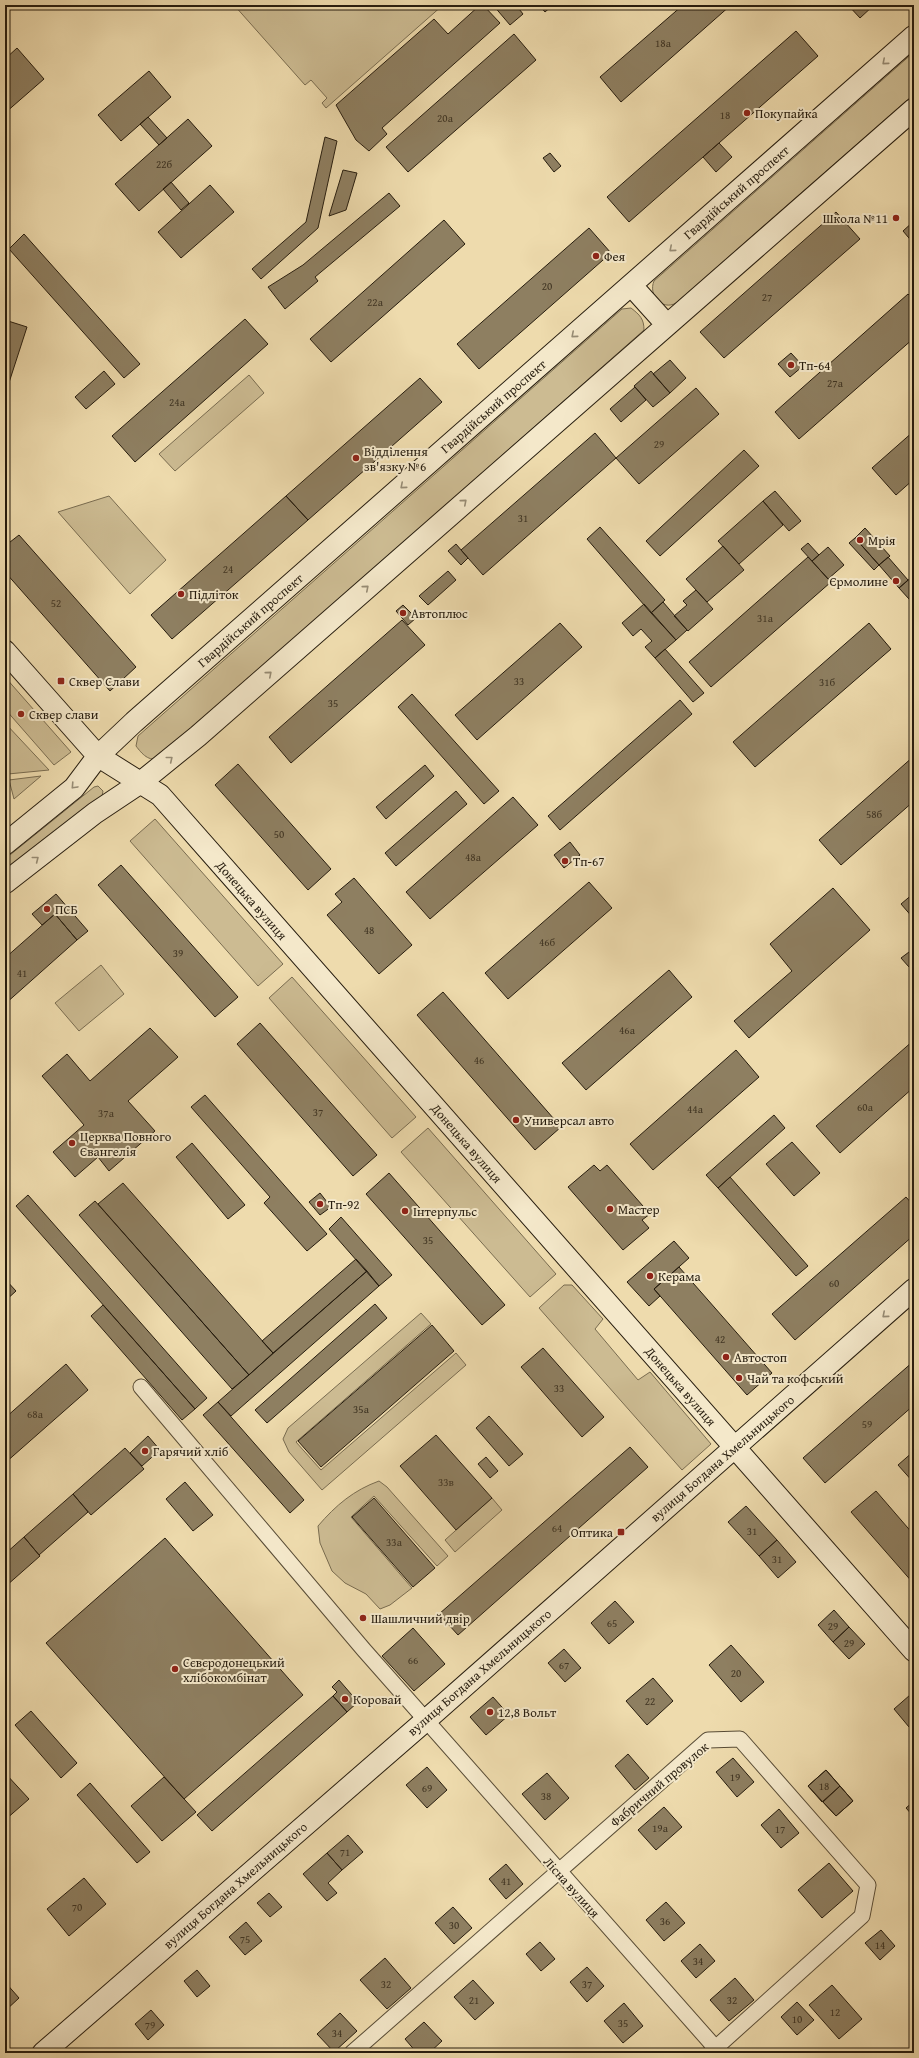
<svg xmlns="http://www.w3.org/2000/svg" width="919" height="2058" font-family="'Gentium Book Plus',serif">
<rect width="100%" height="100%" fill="#eedbad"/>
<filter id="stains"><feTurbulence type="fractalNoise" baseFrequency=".005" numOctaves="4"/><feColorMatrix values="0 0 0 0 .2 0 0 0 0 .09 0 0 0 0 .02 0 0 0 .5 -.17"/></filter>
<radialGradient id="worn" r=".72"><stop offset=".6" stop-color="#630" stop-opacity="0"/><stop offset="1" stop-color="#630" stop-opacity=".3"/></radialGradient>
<!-- green -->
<path fill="#ccbb92" stroke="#796c50" d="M234,5h209l-117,103 -4,-5 5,-5 -16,-18 -6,5z
M914,52v42l-238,209c-14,8 -28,-8 -22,-22z
M631,308c9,7 13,11 13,22l-485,428c-10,4 -17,-4 -23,-12l2,-10 484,-427z
M249,375l15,18 -89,78 -16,-17z
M109,496l57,64 -36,34 -72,-82z
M5,677l66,75 -17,13 -49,-56z
M5,723l44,47 -41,4 -3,-17z
M41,776l-27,23 -5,-19z
M98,786l5,5 -1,5 -97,75v-12l89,-72z
M155,819l128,145 -25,22 -128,-145z
M101,965l23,29 -45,37 -24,-28z
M292,977l124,140 -24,21 -123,-140z
M428,1128l128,146 -26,23 -129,-145z
M564,1285h8l31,34 -8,10 43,51 12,-8 61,72 -29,26 -143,-162z
M421,1313l10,11 -135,118 25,28 135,-117 10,12 -144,125 -33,-38 -6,-13 5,-11z
M379,1481l8,6 61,69 -11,10 -63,-70 -23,21 61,71 -22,17 -10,4 -14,-15 -21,-11 -13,-12 -12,-28 -2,-17c18,-21 36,-36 61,-45z
M492,1498l10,12 -47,42 -10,-12z"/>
<!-- building -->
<path fill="#8e7f61" stroke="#261c0e" d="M6,5h9l-5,4z
M480,5h3l17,18 -118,105 5,6 -18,17 -13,-11 -20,-35 98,-86 14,15z
M493,5h23l7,9 -13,11z
M539,5h14l-8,7z
M683,5h48l-110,97 -21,-25z
M848,5h26l-14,13z
M796,31l22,25 -189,166 -22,-25z
M514,34l22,26 -128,112 -22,-25z
M17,48l27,31 -39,34v-54z
M149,71l22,26 -50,44 -23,-26z
M148,117l19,21 -8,7 -19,-21z
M188,119l24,27 -73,65 -24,-27z
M325,137l12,4 -19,87 -57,51 -9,-10 54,-47z
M719,143l13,14 -16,15 -13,-15z
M550,153l11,13 -7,6 -11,-14z
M343,170l14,3 -11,37 -17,6z
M171,182l18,21 -8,7 -18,-21z
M210,185l24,27 -53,46 -23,-26z
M389,193l11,13 -85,71 3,4 -33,28 -17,-22 35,-22z
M836,212l24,27 -136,119 -24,-26z
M444,220l21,24 -134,118 -21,-23z
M914,221v23l-11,-13z
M589,228l22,25 -132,116 -22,-25z
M24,234l116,130 -16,14 -115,-129z
M908,294l6,6v38l-115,101 -24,-27z
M245,319l23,25 -133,118 -23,-26z
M5,320l22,7 -22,68z
M791,353l12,13 -13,11 -12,-13z
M670,360l16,18 -16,15 -17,-19z
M104,371l11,13 -29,25 -11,-12z
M651,371l19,22 -17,14 -19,-21z
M420,378l22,24 -134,118 -22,-24z
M635,387l11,13 -25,22 -11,-13z
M696,388l23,26 -80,70 -23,-26z
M914,431v48l-18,16 -24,-27z
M595,433l21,25 -133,117 -22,-25z
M744,450l15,16 -99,90 -14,-15z
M775,491l26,30 -12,10 -26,-30z
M286,496l22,24 -136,119 -21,-24z
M763,501l20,24 -44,39 -21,-23z
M600,527l65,73 -14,13 -64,-74z
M865,528l25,28 -11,9 -24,-27z
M19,535l117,132 -26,24 -105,-119v-26z
M855,538l24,27 -5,5 -25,-27z
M808,543l11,12 -7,6 -11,-12z
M456,544l12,14 -7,7 -13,-14z
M723,546l21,24 -37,32 -21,-23z
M828,547l16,18 -16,14 -16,-18z
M808,557l23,25 -120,105 -22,-25z
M888,557l20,23 -9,8 -20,-23z
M448,571l8,9 -28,25 -9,-9z
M913,576l1,18 -5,5 -10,-11z
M696,590l17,19 -25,22 -14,-15 13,-11 -4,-4z
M914,594v11l-5,-6z
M663,602l24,28 -11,10 -25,-27z
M644,604l32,36 -21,18 -10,-11 7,-6 -11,-12 -8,7 -11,-13z
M403,605l13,13 -8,7 -12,-14z
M402,620l23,25 -134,118 -22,-26z
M560,623l22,24 -105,93 -22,-25z
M869,623l22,26 -136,118 -22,-25z
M665,649l39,44 -11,9 -38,-44z
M412,694l87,97 -15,13 -86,-97z
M680,700l12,14 -132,116 -12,-14z
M914,756v45l-73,64 -22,-25z
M238,764l93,105 -23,21 -93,-105z
M425,765l9,11 -48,43 -10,-12z
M456,791l11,13 -71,62 -11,-13z
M513,797l25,28 -108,94 -24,-27z
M570,842l10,13 -16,13 -10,-13z
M121,865l117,132 -23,20 -117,-132z
M354,878l58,67 -33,29 -52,-59 15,-13 -7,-8z
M589,882l23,26 -104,91 -23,-26z
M833,888l37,42 -121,108 -15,-17 58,-50 -22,-27z
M914,893v26l-13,-15z
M56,894l32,37 -11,9 -22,-26 -13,11 -10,-11z
M55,914l22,26 -72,64v-46z
M913,949l1,13 -5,5 -8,-9z
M669,970l23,27 -106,93 -24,-27z
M443,992l118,135 -26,23 -118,-135z
M260,1023l117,132 -24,21 -116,-132z
M150,1028l28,29 -50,44 27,30 -46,40 -11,-14 -23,20 -22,-25 31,-27 -42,-49 25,-22 23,27z
M914,1040v47l-74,66 -24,-27z
M736,1050l23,27 -106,93 -23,-26z
M205,1095l122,139 -20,17 -43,-48 6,-6 -79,-90z
M774,1115l11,13 -67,60 -12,-13z
M792,1142l28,31 -26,23 -28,-32z
M192,1143l53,62 -17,14 -52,-62z
M594,1165l6,6 7,-6 43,49 -8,6 7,8 -26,22 -55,-63z
M389,1173l116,132 -23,20 -116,-131z
M730,1177l78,89 -12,10 -78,-88z
M123,1183l150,170 -24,22 -151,-171z
M320,1193l11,14 -11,8 -11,-13z
M28,1195l179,203 -11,10 -1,1 -179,-203z
M906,1197l8,9v29l-119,105 -23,-26z
M95,1201l154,174 -17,14 -153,-174z
M341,1217l51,58 -13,11 -50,-57z
M674,1241l15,17 -35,31 6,7 -11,10 -22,-24z
M356,1259l11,12 -94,82 -11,-12z
M679,1267l93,106 -25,22 -93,-106z
M367,1271l12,15 -148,130 -13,-14z
M5,1279l11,12 -11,10z
M375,1304l12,14 -120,105 -12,-13z
M103,1305l92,104 -13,11 -91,-104z
M432,1325l22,26 -133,116 -23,-26z
M543,1348l61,69 -22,20 -61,-70z
M914,1361v44l-89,78 -22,-25z
M66,1364l22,26 -83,73v-45z
M218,1402l86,98 -14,13 -87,-98z
M489,1416l34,38 -14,12 -33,-38z
M436,1435l56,63 -36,32 -56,-64z
M148,1436l12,14 -18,16 -12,-13z
M630,1447l18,20 -190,168 -19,-21z
M125,1448l19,21 -53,46 -18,-21z
M914,1451v32l-16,-18z
M486,1457l12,14 -8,7 -12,-14z
M185,1482l28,33 -20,16 -27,-32z
M876,1491l38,44v49l-63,-72z
M73,1494l15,18 -49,43 -15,-18z
M374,1498l61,70 -22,19 -61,-70z
M746,1506l31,34 -18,16 -31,-34z
M24,1537l16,19 -34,30 3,3 -4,4v-39z
M165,1538l138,157 -119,104 -138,-156z
M777,1540l19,22 -18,16 -19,-22z
M615,1601l19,21 -25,22 -18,-21z
M834,1610l15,17 -16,15 -15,-17z
M849,1627l16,17 -16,15 -16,-17z
M413,1628l32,36 -31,27 -32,-35z
M731,1645l33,37 -23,20 -32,-37z
M564,1649l17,19 -16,14 -17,-19z
M653,1678l20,23 -26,24 -21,-24z
M5,1679l4,5 -4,4z
M339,1680l19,22 -11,10 -14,-16 4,-4 -5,-5z
M910,1695l4,5v22l-5,5 -15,-18z
M333,1696l14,16 -135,119 -15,-16z
M493,1697l16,18 -23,20 -16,-18z
M31,1711l46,52 -16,15 -46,-53z
M914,1722v10l-5,-5z
M628,1754l21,24 -14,12 -20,-24z
M733,1758l21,24 -17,15 -21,-25z
M427,1767l20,23 -20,18 -21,-23z
M826,1770l14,16 -18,16 -14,-16z
M826,1770l27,31 -17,15 -28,-30z
M5,1773l24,26 -24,21z
M547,1773l22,25 -24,22 -23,-26z
M164,1777l32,35 -34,29 -31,-35z
M90,1783l60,69 -13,11 -60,-68z
M840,1786l13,15 -17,15 -13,-14z
M914,1801v16l-8,-9z
M664,1807l18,20 -26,23 -18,-20z
M779,1809l20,24 -18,15 -20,-23z
M348,1835l15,17 -21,18 -15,-17z
M327,1853l15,17 -14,13 9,10 -10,8 -24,-27z
M829,1863l24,28 -31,27 -24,-28z
M506,1864l17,20 -17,15 -17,-20z
M84,1878l22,26 -37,32 -22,-27z
M269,1893l13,14 -12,10 -13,-14z
M666,1902l19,21 -21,18 -18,-21z
M453,1907l19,21 -18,16 -19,-21z
M246,1922l16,19 -17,14 -16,-18z
M881,1930l14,16 -15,14 -15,-17z
M540,1942l15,17 -14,12 -15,-17z
M700,1944l15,17 -19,17 -15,-17z
M385,1958l26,30 -24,21 -27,-29z
M587,1967l17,19 -17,16 -17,-20z
M197,1970l13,16 -13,11 -13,-16z
M735,1978l19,22 -25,21 -19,-21z
M473,1980l21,23 -19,17 -21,-23z
M5,1982l14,16 -14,13z
M832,1985l30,34 -23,20 -30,-34z
M797,2002l17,18 -17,15 -16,-18z
M624,2003l19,23 -20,17 -19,-22z
M151,2010l13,15 -16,15 -13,-16z
M340,2013l17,18 -23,21 -17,-18z
M424,2022l18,19 -13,12h-12l-12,-14z
M655,2048l5,5h-10z"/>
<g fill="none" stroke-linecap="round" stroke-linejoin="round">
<defs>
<path id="street" d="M141,1387l223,263 356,403
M352,2053l356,-313 32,-1 128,146 -6,31 -152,137"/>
<path id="secondary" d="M631,285l36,40
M5,651l93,105 62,39 754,856
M5,844l69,-56 24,-32 36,-34 780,-686
M5,883l90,-70 45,-30 58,-47 716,-627
M43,2053l382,-332 489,-432"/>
</defs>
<!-- street casing -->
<use href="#street" stroke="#584c36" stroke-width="17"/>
<!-- secondary casing -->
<use href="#secondary" stroke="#261c0e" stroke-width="23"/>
<!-- street -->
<use href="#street" stroke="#f4e8ca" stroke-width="15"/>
<!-- secondary -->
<use href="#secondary" stroke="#f4e8ca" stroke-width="21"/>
</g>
<!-- one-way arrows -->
<defs><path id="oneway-chevron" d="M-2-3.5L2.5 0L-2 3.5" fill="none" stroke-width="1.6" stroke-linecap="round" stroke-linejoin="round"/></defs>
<g stroke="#978c75">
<use href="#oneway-chevron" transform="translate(885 62) rotate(139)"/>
<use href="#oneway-chevron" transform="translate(672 249) rotate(139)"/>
<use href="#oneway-chevron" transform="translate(574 335) rotate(139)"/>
<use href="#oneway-chevron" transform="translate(403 486) rotate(139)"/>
<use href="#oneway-chevron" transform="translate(464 502) rotate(-41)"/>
<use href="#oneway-chevron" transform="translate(366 588) rotate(-41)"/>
<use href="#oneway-chevron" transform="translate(269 674) rotate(-41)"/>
<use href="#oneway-chevron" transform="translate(170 759) rotate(-39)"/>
<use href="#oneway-chevron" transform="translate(74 786) rotate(133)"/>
<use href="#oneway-chevron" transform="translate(36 859) rotate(-38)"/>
<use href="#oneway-chevron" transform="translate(885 1315) rotate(139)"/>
</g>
<!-- markers -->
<g fill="#8f2418" stroke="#f4e8ca" stroke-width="1.5">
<circle cx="747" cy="113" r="4"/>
<circle cx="896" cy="218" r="4"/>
<circle cx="596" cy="256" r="4"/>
<circle cx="791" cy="365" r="4"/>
<circle cx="356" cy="458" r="4"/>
<circle cx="860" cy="540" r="4"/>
<circle cx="896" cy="581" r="4"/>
<circle cx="181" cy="594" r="4"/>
<circle cx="403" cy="613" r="4"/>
<rect x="57" y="677" width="8" height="8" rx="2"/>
<circle cx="21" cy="714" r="4"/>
<circle cx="565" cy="861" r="4"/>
<circle cx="47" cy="909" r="4"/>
<circle cx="516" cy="1120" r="4"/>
<circle cx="72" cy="1143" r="4"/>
<circle cx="320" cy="1204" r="4"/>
<circle cx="610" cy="1209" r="4"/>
<circle cx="405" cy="1211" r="4"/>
<circle cx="650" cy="1276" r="4"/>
<circle cx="726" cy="1357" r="4"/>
<circle cx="739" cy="1378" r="4"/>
<circle cx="145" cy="1451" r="4"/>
<rect x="617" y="1528" width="8" height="8" rx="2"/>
<circle cx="363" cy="1618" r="4"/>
<circle cx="175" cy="1669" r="4"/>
<circle cx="345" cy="1699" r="4"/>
<circle cx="490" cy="1712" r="4"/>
</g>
<g text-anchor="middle" stroke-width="4" stroke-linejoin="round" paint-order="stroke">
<!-- number labels -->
<g font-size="11" fill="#403523">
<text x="663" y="47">18а</text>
<text x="725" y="119">18</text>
<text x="445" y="122">20а</text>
<text x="164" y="168">22б</text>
<text x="547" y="290">20</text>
<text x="767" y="301">27</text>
<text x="375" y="306">22а</text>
<text x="835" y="387">27а</text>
<text x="177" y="406">24а</text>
<text x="659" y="448">29</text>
<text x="523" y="522">31</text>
<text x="228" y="573">24</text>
<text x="56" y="607">52</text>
<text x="765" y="622">31а</text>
<text x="519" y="685">33</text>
<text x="827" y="686">31б</text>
<text x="333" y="707">35</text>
<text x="874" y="818">58б</text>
<text x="279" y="838">50</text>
<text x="473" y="861">48а</text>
<text x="369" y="934">48</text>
<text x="547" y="946">46б</text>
<text x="178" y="957">39</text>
<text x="22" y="977">41</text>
<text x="627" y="1034">46а</text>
<text x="479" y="1064">46</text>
<text x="865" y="1111">60а</text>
<text x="695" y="1113">44а</text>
<text x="318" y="1116">37</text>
<text x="106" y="1117">37а</text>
<text x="428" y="1244">35</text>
<text x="834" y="1287">60</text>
<text x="720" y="1343">42</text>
<text x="559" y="1392">33</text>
<text x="361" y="1413">35а</text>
<text x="35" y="1418">68а</text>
<text x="867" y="1428">59</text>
<text x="446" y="1486">33в</text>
<text x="557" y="1532">64</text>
<text x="752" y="1535">31</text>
<text x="394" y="1546">33а</text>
<text x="777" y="1563">31</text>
<text x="612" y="1627">65</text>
<text x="833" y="1630">29</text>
<text x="849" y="1647">29</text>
<text x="413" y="1664">66</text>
<text x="564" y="1669">67</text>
<text x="736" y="1677">20</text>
<text x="650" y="1705">22</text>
<text x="735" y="1781">19</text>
<text x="824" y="1790">18</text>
<text x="427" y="1792">69</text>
<text x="546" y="1800">38</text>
<text x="660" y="1832">19а</text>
<text x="780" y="1833">17</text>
<text x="345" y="1856">71</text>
<text x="506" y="1885">41</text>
<text x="77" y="1911">70</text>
<text x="665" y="1925">36</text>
<text x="454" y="1929">30</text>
<text x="245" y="1943">75</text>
<text x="880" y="1949">14</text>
<text x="698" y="1965">34</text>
<text x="386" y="1988">32</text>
<text x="587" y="1988">37</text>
<text x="474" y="2004">21</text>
<text x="732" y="2004">32</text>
<text x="835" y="2016">12</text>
<text x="797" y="2023">10</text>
<text x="623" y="2027">35</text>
<text x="150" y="2029">79</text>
<text x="337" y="2037">34</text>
</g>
<!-- poi labels -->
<g font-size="13" fill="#261c0e" stroke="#f4e8ca" text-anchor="start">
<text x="755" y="118">Покупайка</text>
<text x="888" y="223" text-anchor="end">Школа №11</text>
<text x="604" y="261">Фея</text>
<text x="799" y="370">Тп-64</text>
<text x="364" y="456">Відділення<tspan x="364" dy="15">зв'язку №6</tspan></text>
<text x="868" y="545">Мрія</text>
<text x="888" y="586" text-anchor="end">Єрмолине</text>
<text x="189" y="599">Підліток</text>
<text x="411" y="618">Автоплюс</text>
<text x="69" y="686">Сквер Слави</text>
<text x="29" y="719">Сквер слави</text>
<text x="573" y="866">Тп-67</text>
<text x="55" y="914">ПСБ</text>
<text x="524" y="1125">Универсал авто</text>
<text x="80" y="1141">Церква Повного<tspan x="80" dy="15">Євангелія</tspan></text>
<text x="328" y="1209">Тп-92</text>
<text x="618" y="1214">Мастер</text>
<text x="413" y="1216">Інтерпульс</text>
<text x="658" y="1281">Керама</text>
<text x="734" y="1362">Автостоп</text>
<text x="747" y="1383">Чай та кофський</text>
<text x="153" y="1456">Гарячий хліб</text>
<text x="613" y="1537" text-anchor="end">Оптика</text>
<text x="371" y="1623">Шашличний двір</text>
<text x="183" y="1667">Сєвєродонецький<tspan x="183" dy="15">хлібокомбінат</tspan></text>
<text x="353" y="1704">Коровай</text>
<text x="498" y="1717">12,8 Вольт</text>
</g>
<!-- street labels -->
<g font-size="13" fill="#261c0e" stroke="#f4e8ca">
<text transform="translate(736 192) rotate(-41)" y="5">Гвардійський проспект</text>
<text transform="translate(493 406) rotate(-41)" y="5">Гвардійський проспект</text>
<text transform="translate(250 620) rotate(-41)" y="5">Гвардійський проспект</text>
<text transform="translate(252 900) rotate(49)" y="5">Донецька вулиця</text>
<text transform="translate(467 1143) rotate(49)" y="5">Донецька вулиця</text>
<text transform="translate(681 1386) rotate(49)" y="5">Донецька вулиця</text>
<text transform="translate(722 1458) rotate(-41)" y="5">вулиця Богдана Хмельницького</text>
<text transform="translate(479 1672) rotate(-41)" y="5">вулиця Богдана Хмельницького</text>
<text transform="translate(659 1784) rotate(-40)" y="5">Фабричний провулок</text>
<text transform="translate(235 1885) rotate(-41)" y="5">вулиця Богдана Хмельницького</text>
<text transform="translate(572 1887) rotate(48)" y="5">Лісна вулиця</text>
</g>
</g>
<!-- margin -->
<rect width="919" height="2058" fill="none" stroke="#eedbad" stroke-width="20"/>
<rect x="6" y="6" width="907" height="2046" fill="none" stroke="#261c0e" stroke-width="2"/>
<rect x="10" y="10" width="899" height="2038" fill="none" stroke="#261c0e"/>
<rect width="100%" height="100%" filter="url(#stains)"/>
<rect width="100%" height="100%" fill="url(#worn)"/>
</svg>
